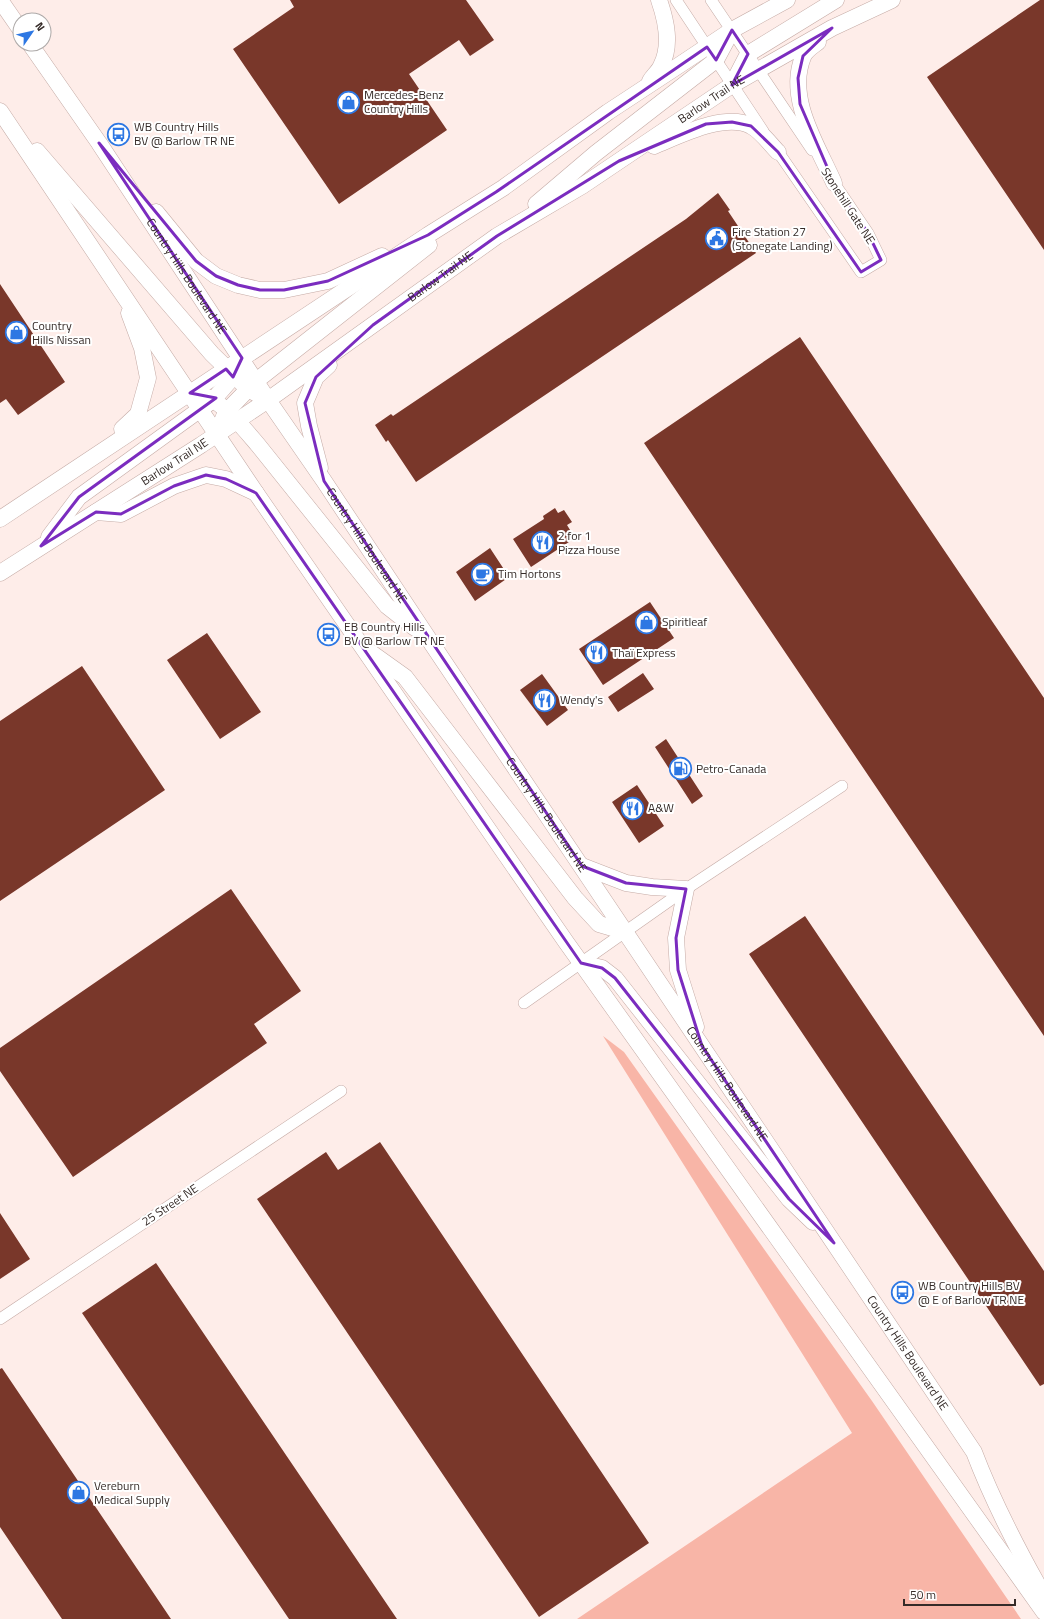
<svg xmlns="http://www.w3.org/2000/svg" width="1044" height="1619" font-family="'Titillium Web',sans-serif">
<rect width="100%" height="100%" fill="#feede9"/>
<!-- green -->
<path fill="#f8b5a7" d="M603,1036l21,16 248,349 149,218h-444l275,-186z"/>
<!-- building -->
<path fill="#79372a" d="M290,0h176l28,40 -24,16 -11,-16 -50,34 38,56 -108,74 -106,-155 61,-42z
M1040,0h4v250l-117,-173z
M718,193l12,17 -2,1 28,42 -340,229 -28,-42 -2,2 -11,-17 16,-11 2,2 293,-197z
M0,284l65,98 -47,33 -12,-16 -6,4z
M800,337l244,361v338l-400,-593z
M555,508l3,5 6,-3 8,12 -5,3 8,13 -44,29 -18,-28 31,-20 -1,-3z
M490,548l19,29 -34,24 -19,-29z
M650,602l24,36 -71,47 -24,-36z
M207,633l54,79 -41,27 -53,-79z
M82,666l83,124 -165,111v-180z
M643,673l11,16 -36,23 -10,-15z
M542,674l26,36 -21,16 -27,-36z
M666,739l37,57 -11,8 -37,-57z
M637,785l27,41 -25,17 -27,-41z
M231,889l70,102 -47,33 13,19 -194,134 -73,-106v-23z
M805,916l239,355v113l-4,2 -291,-432z
M380,1142l269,401 -110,74 -282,-418 69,-47 12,18z
M0,1213l30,46 -30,20z
M156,1263l241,356h-108l-207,-306z
M2,1368l169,251h-109l-62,-92v-158z"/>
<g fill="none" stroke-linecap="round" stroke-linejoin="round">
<defs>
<path id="street" d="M676,0l87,131
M711,0l101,150
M774,146l87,126 20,-12 -13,-27 -38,-56
M524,1003l162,-114 156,-103
M0,1319l341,-228"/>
<g id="secondary">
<path d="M0,0l20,29"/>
<path d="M818,42c-5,4 -13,9 -15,15 -17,42 15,89 31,126"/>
<path id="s1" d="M30,44l69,99 169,257 56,81 104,157 546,814c19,50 44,98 70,144"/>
<path d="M650,81c3,-5 9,-10 11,-15 11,-21 5,-46 -2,-66"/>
<path d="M732,85l16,-31 88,-54"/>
<path d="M0,111l256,382 310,449 478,670"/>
<path d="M654,146c25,-10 71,-34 97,-20 10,5 19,18 27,26"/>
<path d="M37,151l175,203 36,35 18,10"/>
<path d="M536,204l60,-51 120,-93 15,-28"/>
<path d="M156,212l40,49 20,15 22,9 22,5h24l44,-9 54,-25"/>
<path d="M190,393c5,1 11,1 15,3 18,6 41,35 53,49l129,161 28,22"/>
<path d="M122,429l16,-15 10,-36 -6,-30 -13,-35"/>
<path d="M217,433l9,-21 30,-31 173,-136"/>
<path d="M320,468l-11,-42 -4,-23 11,-26 13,-12"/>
<path d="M96,512l25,2 53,-28 32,-11 20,4 30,14"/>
<path d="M0,519l428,-284 75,-47 105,-76 73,-48 51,-34 55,-30"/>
<path d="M49,537l30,-40 134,-97 20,-23 5,-10"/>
<path id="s2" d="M0,573l201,-128 67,-45 229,-164 85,-50 150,-101 100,-57 60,-28"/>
<path d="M370,652l35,25 170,221 24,26 27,8"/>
<path d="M582,866l44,17 26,4 34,2 -10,49 2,32 18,57"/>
<path d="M581,963l21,5 13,10 174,221 24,23"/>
</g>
</defs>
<!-- street casing -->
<use href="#street" stroke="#c5aba6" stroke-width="12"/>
<!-- secondary casing -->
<use href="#secondary" stroke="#c5aba6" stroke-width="17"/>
<!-- street -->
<use href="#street" stroke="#fff" stroke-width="11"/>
<!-- secondary -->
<use href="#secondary" stroke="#fff" stroke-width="16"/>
</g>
<!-- marked area -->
<path fill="none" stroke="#7b2cbf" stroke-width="3" stroke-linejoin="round" d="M832,28l-29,28 -5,22 2,26 34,79 34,50 13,27 -20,12 -83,-120 -27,-26 -19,-4 -26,2 -87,37 -122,75 -124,89 -57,52 -11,26 19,78 258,385 44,17 60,6 -10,49 2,32 24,76 132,197 -45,-44 -174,-221 -13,-10 -21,-5 -325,-470 -30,-14 -20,-4 -32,11 -53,28 -25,-2 -55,34 38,-49 137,-99 -26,-5 36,-24 7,8 9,-19 -143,-215 97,118 20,15 22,9 22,5h24l44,-9 100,-46 68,-43 211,-145 9,13 16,-30 16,24 -16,31z"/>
<!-- icons -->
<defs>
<symbol id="shop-ring" viewBox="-11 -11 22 22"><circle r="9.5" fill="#fff" stroke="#2d77e3" stroke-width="1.5"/><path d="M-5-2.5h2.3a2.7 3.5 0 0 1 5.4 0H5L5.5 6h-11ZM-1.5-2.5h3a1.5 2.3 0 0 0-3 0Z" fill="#2d77e3"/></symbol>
<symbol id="bus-ring" viewBox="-11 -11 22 22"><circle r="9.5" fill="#fff" stroke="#2d77e3" stroke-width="1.5"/><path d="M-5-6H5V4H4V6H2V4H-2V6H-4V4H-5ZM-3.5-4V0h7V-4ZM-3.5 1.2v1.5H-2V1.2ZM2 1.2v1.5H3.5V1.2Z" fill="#2d77e3"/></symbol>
<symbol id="civic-ring" viewBox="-11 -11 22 22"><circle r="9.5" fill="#fff" stroke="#2d77e3" stroke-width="1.5"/><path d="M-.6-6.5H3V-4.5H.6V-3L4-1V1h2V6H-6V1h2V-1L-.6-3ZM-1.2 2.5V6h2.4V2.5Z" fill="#2d77e3"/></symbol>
<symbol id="restaurant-ring" viewBox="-11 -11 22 22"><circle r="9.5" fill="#fff" stroke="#2d77e3" stroke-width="1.5"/><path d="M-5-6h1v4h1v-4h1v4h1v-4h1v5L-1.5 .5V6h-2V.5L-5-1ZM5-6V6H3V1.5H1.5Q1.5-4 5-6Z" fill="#2d77e3"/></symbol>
<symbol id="cafe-ring" viewBox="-11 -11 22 22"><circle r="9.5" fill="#fff" stroke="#2d77e3" stroke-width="1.5"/><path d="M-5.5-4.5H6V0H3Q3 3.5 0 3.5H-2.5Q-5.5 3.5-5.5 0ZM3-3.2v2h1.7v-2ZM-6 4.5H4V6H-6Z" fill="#2d77e3"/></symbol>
<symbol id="fuel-ring" viewBox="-11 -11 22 22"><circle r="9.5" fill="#fff" stroke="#2d77e3" stroke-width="1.5"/><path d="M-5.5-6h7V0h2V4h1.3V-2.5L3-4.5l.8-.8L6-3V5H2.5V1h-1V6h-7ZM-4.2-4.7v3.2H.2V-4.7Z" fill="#2d77e3"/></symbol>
</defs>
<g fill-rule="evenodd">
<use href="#shop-ring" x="336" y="90" width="25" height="25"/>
<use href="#bus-ring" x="106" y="122" width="25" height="25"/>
<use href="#civic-ring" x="704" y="226" width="25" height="25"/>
<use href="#shop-ring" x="4" y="320" width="25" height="25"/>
<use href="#restaurant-ring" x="530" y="530" width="25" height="25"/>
<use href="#cafe-ring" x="470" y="562" width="25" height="25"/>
<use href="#shop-ring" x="634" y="610" width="25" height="25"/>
<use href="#bus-ring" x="316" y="622" width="25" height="25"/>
<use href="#restaurant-ring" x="584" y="640" width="25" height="25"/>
<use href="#restaurant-ring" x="532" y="688" width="25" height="25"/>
<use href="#fuel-ring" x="668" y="756" width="25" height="25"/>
<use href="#restaurant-ring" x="620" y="796" width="25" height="25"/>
<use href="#bus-ring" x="890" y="1280" width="25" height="25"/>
<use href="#shop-ring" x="66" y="1480" width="25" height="25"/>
</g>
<g text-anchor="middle" stroke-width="4" stroke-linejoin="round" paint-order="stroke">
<!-- poi labels -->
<g font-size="12" fill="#352b28" stroke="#fff" text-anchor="start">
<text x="364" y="99">Mercedes-Benz<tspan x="364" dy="14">Country Hills</tspan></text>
<text x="134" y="131">WB Country Hills<tspan x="134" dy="14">BV @ Barlow TR NE</tspan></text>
<text x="732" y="236">Fire Station 27<tspan x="732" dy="14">(Stonegate Landing)</tspan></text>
<text x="32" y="330">Country<tspan x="32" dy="14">Hills Nissan</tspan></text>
<text x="558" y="540">2 for 1<tspan x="558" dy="14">Pizza House</tspan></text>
<text x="498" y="578">Tim Hortons</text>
<text x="662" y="626">Spiritleaf</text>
<text x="344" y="631">EB Country Hills<tspan x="344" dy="14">BV @ Barlow TR NE</tspan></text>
<text x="612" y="657">Thaï Express</text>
<text x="560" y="704">Wendy's</text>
<text x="696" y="773">Petro-Canada</text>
<text x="648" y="812">A&amp;W</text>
<text x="918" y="1290">WB Country Hills BV<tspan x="918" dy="14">@ E of Barlow TR NE</tspan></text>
<text x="94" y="1490">Vereburn<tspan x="94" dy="14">Medical Supply</tspan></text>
</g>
<!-- street labels -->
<g font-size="12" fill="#352b28" stroke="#fff">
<text dy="4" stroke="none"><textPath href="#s2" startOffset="855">Barlow Trail NE</textPath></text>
<text transform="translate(848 206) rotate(57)" y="4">Stonehill Gate NE</text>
<text dy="4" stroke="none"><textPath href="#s1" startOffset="280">Country Hills Boulevard NE</textPath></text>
<text dy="4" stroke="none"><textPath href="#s2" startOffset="531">Barlow Trail NE</textPath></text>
<text dy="4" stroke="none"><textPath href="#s2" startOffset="207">Barlow Trail NE</textPath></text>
<text dy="4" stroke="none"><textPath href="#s1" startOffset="604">Country Hills Boulevard NE</textPath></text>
<text dy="4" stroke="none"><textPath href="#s1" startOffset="928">Country Hills Boulevard NE</textPath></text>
<text dy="4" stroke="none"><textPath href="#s1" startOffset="1252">Country Hills Boulevard NE</textPath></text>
<text transform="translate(170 1205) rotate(-34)" y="4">25 Street NE</text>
<text dy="4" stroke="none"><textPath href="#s1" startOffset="1576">Country Hills Boulevard NE</textPath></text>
</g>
</g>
<!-- north arrow -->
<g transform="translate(32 32) rotate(56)"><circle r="19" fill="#ffffff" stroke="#aeaaa9"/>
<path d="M0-3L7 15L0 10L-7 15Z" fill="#2d77e3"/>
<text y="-6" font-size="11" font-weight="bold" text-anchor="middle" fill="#352b28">N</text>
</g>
<!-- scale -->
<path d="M904 1599v6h111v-6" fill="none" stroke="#352b28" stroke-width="2"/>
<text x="910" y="1599" font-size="12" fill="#352b28" stroke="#ffffff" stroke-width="3" paint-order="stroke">50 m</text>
</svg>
